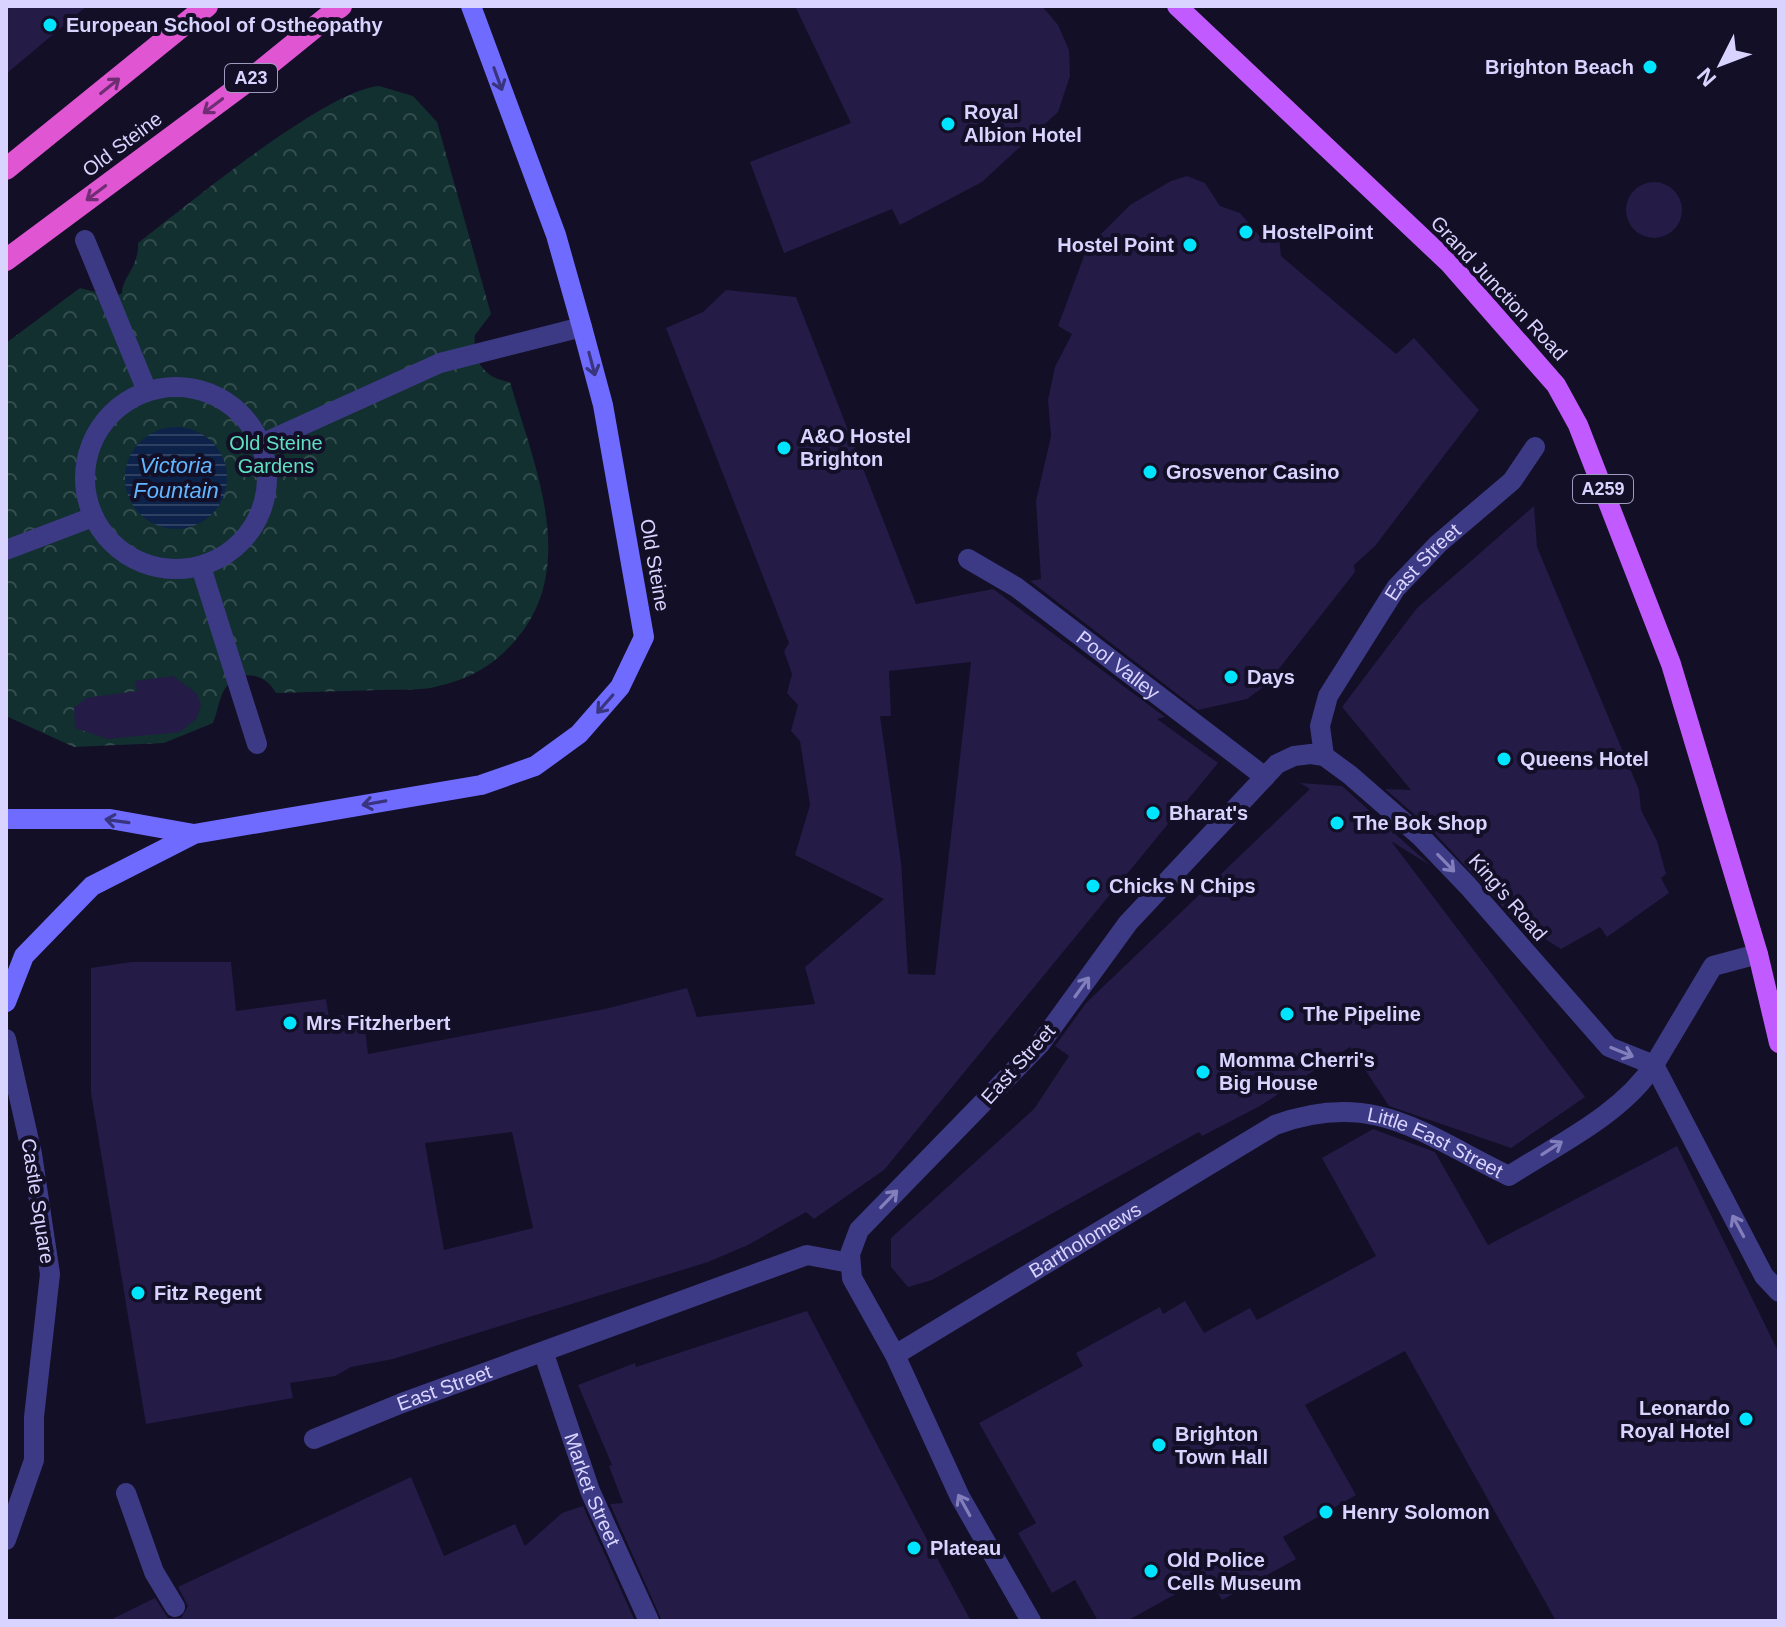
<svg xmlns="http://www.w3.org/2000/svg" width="1785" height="1627" font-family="Arial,sans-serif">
<defs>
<pattern id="park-crowns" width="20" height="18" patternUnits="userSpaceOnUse" patternTransform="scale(2)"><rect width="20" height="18" fill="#12302f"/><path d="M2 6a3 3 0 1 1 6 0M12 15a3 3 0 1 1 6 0" fill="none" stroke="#344d4e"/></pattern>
<pattern id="water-rules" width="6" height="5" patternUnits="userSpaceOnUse" patternTransform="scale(2)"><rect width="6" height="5" fill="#0c2248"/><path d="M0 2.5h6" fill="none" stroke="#2f4163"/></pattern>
</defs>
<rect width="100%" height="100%" fill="#130f26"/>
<!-- park -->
<path fill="url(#park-crowns)" d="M379,86l34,10 24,26 54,192 -16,21c-3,25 9,44 35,47 24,83 71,187 3,261 -21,24 -46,37 -78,44 -17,4 -37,2 -55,3 -34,1 -69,2 -104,3 -10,-19 -34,-25 -49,-7 -8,9 -9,26 -14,37l-49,20 -90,4 -68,-31v-373l74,-55 35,9 7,-4c0,-16 17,-25 16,-50 50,-38 186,-152 241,-157z"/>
<!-- water -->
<path fill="url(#water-rules)" d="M125 478a51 51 0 1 1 102 0a51 51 0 1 1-102 0Z"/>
<!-- building -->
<path fill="#241b47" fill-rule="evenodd" d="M6,6h81l-81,68z
M795,6h247l16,19 11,25 1,26 -12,36 -76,70 -82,43 -8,-16 -108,44 -34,-91 101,-39z
M1187,176l18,7 15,23 20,7 22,26 17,-2 2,19 115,98 18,-16 65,72 -104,136 -21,19 1,7 -89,113 -19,14 -49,11 -168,-129 11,-2 -5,-78 15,-65 -3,-36 7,-33 17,-33 -14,-8 29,-78 43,-43 41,-24z
M1626 210a28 28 0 1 1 56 0a28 28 0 1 1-56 0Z
M726,290l70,7 120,307 77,-15 172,128 -8,2 61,44 -334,407 -70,49 -8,-7 -58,33 -40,17 -315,97 -42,8 -16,9 -45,7 3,15 -147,26 -55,-331v-125l40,-6h100l5,49 90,-12 3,18 34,-5 5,42 237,-45 82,-21 10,29 118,-13 -10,-37 79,-68 -89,-44 15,-50 -10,-64 -9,-10 7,-26 -11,-12 5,-19 -8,-23 5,-8 -123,-315 37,-16zM971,662l-36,313 -27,-1 -7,-112 -21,-146h11l-2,-45zM512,1132l21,96 -89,22 -19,-107z
M1534,506l3,41 102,243 2,20 16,31 9,33 -5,4 8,15 -62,44 -7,-10 -39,22 -47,-30 -84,-91 -45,-39 26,1 -69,-83 75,-99z
M173,676l23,17 5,11 -4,14 -17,14 -72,7 -33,-11 -1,-20 12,-10 51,-7 -2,-10z
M1300,783l42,3 89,80 -40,-25 194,256 -74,51 -122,-42 -39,-59 -90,59 -58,30 -3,-4 -267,148 -24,7 -17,-20v-29l143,-129 35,-53 -14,-10 31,-43 224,-214z
M1373,1129l62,23 53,93 189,-99 102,207v268h-223l-151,-270 -100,54 51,90 -73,42 13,22 -74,41 -14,-24 -81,45h-29l-23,-41 -23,13 -34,-60 18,-10 -57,-100 104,-57 -7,-13 84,-46 3,7 22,-13 19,32 46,-25 7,12 119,-64 -54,-98z
M807,1311l109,208 55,102h-309l-52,-117 13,-1 -14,-37 3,-1 -34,-80 57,-22 1,4z
M411,1477l33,79 71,-32 10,22 37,-33 21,-7 52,115h-527l47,-23 13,20h13l7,-12 -10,-19z"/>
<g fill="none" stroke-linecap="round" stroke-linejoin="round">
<!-- pedestrian -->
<g stroke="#3d3a85" stroke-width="20">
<path d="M85,240l62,151"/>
<circle cx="176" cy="478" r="91"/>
<path d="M261,444l179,-81 142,-36"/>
<path d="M6,550l87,-33"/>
<path id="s1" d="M968,559l48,28 249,190"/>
<path d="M201,567l56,177"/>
<path id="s2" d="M1324,756l-4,-30 8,-30 68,-108 42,-44 74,-63 23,-34"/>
<path id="s3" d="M544,1354l46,137 59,130"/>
<path id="s4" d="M895,1355l380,-230c99,-36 147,9 234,51 49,-32 112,-61 145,-111l-45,-18 -141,-161 -47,-49 -71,-62 -26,-19 -13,-2 -17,2 -17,8 -149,159 -88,121 -181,186 -9,24 2,24 43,77 65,142 71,124"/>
<path id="s5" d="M314,1439l88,-36 405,-148 43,8"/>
<path d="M126,1493l28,79 21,35"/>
</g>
<!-- minor -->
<path stroke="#3d3a85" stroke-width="20" d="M1758,954l-45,12 -59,99 110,211 15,16"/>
<!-- tertiary -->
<path stroke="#3d3a85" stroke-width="20" d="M6,1039l26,115 18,120 -16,143v43l-28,80"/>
<!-- secondary -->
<path stroke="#6f6bff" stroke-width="20" d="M6,819h104l84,15 287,-49 54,-19 44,-32 41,-47 24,-50 -41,-232 -21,-78 -26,-92 -85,-229
M6,1002l18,-46 68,-70 102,-52"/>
<!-- primary -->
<path stroke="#c25bff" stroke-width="20" d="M1177,6l272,257 107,122 22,40 93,239 87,290 21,89"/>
<!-- trunk -->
<path stroke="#e055d1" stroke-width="22" d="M6,169l201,-163
M6,260l256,-190 79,-64"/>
</g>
<!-- one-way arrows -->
<defs><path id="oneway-shaft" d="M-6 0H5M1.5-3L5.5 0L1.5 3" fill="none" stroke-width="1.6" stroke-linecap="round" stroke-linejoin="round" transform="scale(2)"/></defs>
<g stroke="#38347d">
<use href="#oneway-shaft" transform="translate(498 79) rotate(70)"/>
<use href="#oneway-shaft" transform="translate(592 364) rotate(75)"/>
<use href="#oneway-shaft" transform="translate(605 704) rotate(131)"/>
<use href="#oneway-shaft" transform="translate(374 803) rotate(170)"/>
<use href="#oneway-shaft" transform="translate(117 821) rotate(-172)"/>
</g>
<g stroke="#6f2e73">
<use href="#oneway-shaft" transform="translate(110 86) rotate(-39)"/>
<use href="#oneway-shaft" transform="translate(213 106) rotate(143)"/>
<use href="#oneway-shaft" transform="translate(96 193) rotate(143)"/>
</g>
<g stroke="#837fbc">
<use href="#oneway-shaft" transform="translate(1446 863) rotate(46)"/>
<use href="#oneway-shaft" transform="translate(1082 987) rotate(-54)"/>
<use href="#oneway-shaft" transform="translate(1622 1052) rotate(22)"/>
<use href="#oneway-shaft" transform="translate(1552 1148) rotate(-33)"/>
<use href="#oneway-shaft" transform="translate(889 1199) rotate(-46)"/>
<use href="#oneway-shaft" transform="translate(1738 1226) rotate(-118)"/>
<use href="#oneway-shaft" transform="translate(964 1505) rotate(-119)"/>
</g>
<!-- markers -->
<g fill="#00e5ff" stroke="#130f26" stroke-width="3">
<circle cx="50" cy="25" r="8"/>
<circle cx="1650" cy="67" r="8"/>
<circle cx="948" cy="124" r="8"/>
<circle cx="1246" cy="232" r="8"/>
<circle cx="1190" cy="245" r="8"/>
<circle cx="784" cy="448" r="8"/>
<circle cx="1150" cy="472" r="8"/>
<circle cx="1231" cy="677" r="8"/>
<circle cx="1504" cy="759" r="8"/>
<circle cx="1153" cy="813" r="8"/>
<circle cx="1337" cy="823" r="8"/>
<circle cx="1093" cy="886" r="8"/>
<circle cx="1287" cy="1014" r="8"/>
<circle cx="290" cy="1023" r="8"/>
<circle cx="1203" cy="1072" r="8"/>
<circle cx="138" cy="1293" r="8"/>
<circle cx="1746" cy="1419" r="8"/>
<circle cx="1159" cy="1445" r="8"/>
<circle cx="1326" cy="1512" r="8"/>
<circle cx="914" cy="1548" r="8"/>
<circle cx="1151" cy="1571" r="8"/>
</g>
<g text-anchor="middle" stroke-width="8" stroke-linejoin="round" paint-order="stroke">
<!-- shield labels -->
<g fill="#130f26" stroke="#9e99be" stroke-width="2">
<rect x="225" y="64" width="52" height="28" rx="6"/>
<rect x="1573" y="475" width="60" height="28" rx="6"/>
</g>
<g font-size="18" font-weight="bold" fill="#d9d4ff">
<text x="251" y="84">A23</text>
<text x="1603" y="495">A259</text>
</g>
<!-- poi labels -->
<g font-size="20" font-weight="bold" fill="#d9d4ff" stroke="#130f26" text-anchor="start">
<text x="66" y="32">European School of Ostheopathy</text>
<text x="1634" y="74" text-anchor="end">Brighton Beach</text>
<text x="964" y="119">Royal<tspan x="964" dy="23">Albion Hotel</tspan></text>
<text x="1262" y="239">HostelPoint</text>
<text x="1174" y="252" text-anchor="end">Hostel Point</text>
<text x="800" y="443">A&amp;O Hostel<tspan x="800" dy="23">Brighton</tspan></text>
<text x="1166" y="479">Grosvenor Casino</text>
<text x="1247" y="684">Days</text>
<text x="1520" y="766">Queens Hotel</text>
<text x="1169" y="820">Bharat's</text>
<text x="1353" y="830">The Bok Shop</text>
<text x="1109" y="893">Chicks N Chips</text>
<text x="1303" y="1021">The Pipeline</text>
<text x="306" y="1030">Mrs Fitzherbert</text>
<text x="1219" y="1067">Momma Cherri's<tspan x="1219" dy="23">Big House</tspan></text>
<text x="154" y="1300">Fitz Regent</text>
<text x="1730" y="1415" text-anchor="end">Leonardo<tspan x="1730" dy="23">Royal Hotel</tspan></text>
<text x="1175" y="1441">Brighton<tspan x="1175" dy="23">Town Hall</tspan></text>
<text x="1342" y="1519">Henry Solomon</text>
<text x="930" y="1555">Plateau</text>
<text x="1167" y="1567">Old Police<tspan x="1167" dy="23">Cells Museum</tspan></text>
</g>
<!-- street labels -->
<g font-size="20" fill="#d9d4ff" stroke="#130f26">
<text transform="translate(122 144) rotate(-37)" y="7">Old Steine</text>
<text transform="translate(1499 288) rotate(47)" y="7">Grand Junction Road</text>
<text transform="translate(655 565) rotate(80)" y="7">Old Steine</text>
<text dy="7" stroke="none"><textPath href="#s2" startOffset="226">East Street</textPath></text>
<text dy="7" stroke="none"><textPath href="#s1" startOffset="184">Pool Valley</textPath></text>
<text transform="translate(1508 897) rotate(49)" y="7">King's Road</text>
<text transform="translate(1018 1064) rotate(-48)" y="7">East Street</text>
<text dy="7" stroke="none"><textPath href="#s4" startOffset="612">Little East Street</textPath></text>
<text transform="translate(38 1201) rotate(81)" y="7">Castle Square</text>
<text dy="7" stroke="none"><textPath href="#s4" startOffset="222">Bartholomews</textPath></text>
<text dy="7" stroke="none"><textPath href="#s5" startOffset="140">East Street</textPath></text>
<text dy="7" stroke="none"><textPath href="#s3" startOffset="144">Market Street</textPath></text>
</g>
<!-- park labels -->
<g font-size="20" fill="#5fe0c0" stroke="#130f26">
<text x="276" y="450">Old Steine<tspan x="276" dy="23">Gardens</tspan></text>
</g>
<!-- water labels -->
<g font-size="22" font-style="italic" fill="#62b6ff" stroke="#130f26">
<text x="176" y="473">Victoria<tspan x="176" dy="25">Fountain</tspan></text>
</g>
</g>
<!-- border -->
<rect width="1785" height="1627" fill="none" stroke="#d9d4ff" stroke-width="16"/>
<!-- north arrow -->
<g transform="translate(1721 64) rotate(228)" stroke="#130f26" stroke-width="6" paint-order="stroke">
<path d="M0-6L14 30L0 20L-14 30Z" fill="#d9d4ff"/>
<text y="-12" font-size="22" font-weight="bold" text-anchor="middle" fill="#d9d4ff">N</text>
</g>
</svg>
